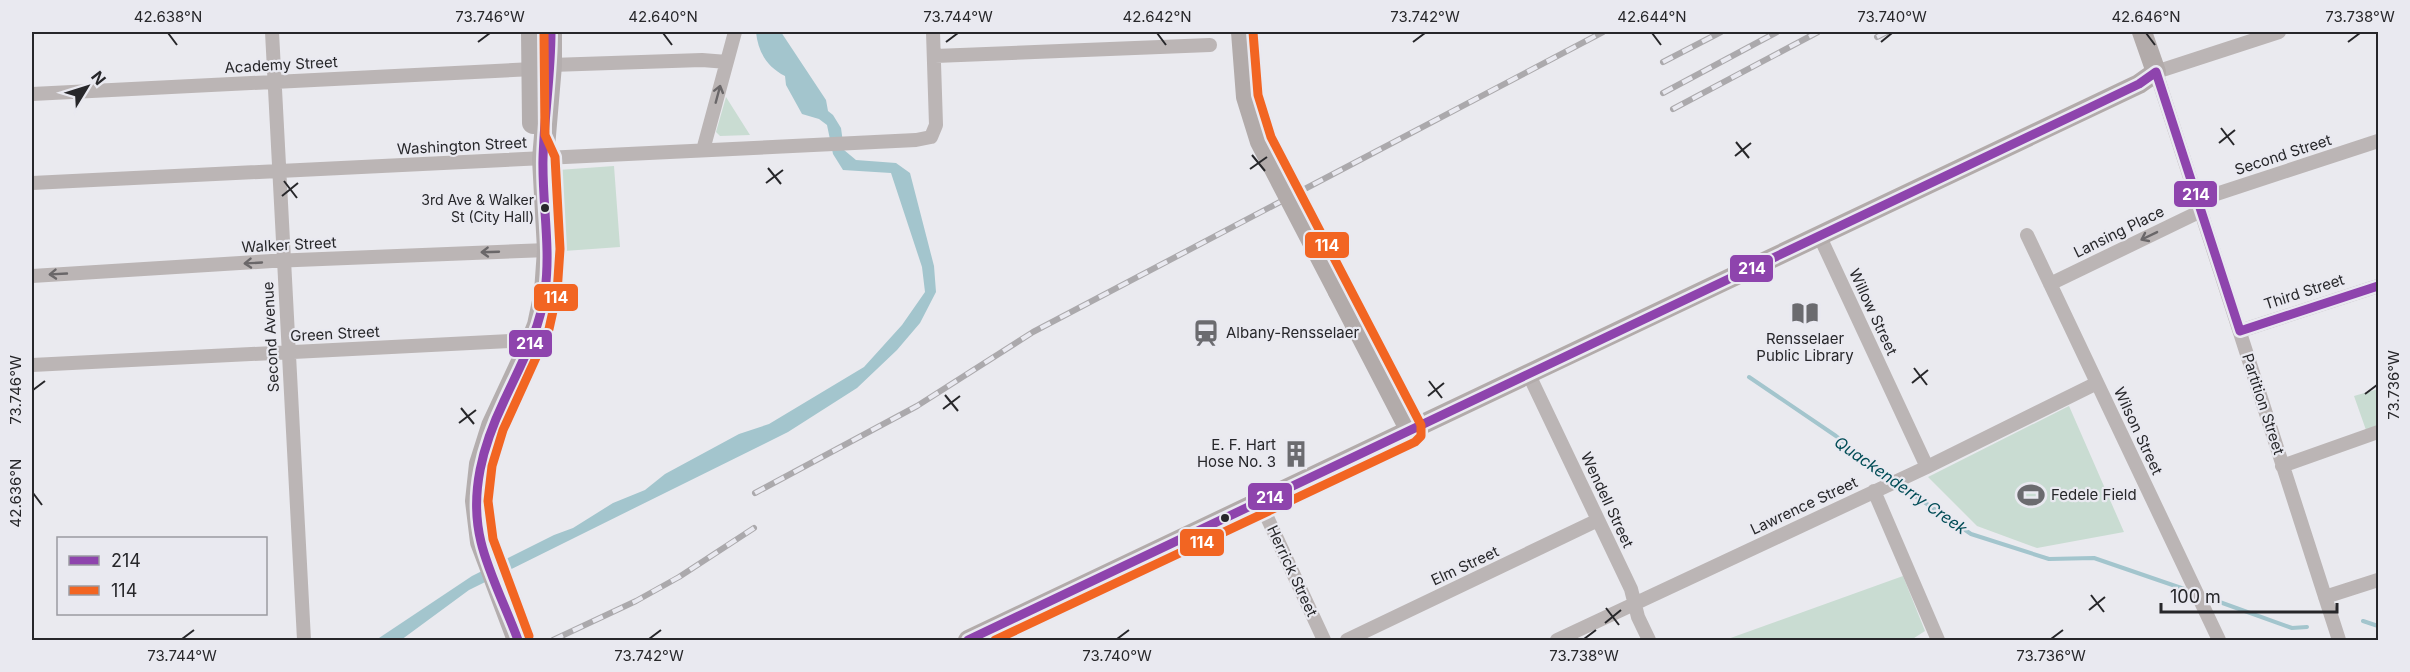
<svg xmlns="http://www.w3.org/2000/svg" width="2410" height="672" font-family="Inter,sans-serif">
<rect width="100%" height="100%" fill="#eaeaef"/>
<!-- green -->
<path fill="#c9dcd2" d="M726,97l24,38 -30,1 -4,-4z
M614,166l6,81 -56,4 -6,-81z
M2378,389v36l-12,5 -12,-34z
M2069,406l55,126 -87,16 -60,-22 -49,-49z
M1903,576l22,55 -14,9h-186z"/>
<!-- water -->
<path fill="#a3c5cd" d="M756,32h25l45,68 2,11 5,4 8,13 3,22 12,10 40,3 14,10 24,93 2,26 -16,31 -23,27 -40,38 -69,44 -319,158 -68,50h-25l96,-64 82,-41 19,-7 40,-25 32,-13 20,-16 74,-40 30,-10 95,-57 38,-42 23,-33 -3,-25 -31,-94 -48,-3 -10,-16 -6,-29 -8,-6 -17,-5 -16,-29 -1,-9c-18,-9 -27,-24 -29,-44z"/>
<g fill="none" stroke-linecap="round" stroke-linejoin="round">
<!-- stream -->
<path stroke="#a3c5cd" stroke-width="4" d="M1749,377l87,59 57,44
M1899,485l72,49 78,25 45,-1 96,33
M2203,596l89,32 15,-1
M2363,621l15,5"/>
<!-- street -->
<path stroke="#bbb5b5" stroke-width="14" d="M272,32l32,608
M2279,32l-123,40 183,568
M935,56l275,-11
M551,65l151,-5 25,2
M32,94l501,-25
M703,150l32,-118
M32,183l884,-43 15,-3 5,-12 -3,-93
M2198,200l180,-59
M2027,235l192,405
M1820,237l107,230
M32,276l240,-15 276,-11
M2050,284l151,-73
M2240,331l138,-45
M32,365l500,-25
M1529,375l102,214 7,28 11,23
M2282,466l96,-34
M1874,491l64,149
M1260,502l64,138
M2325,597l53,-17
M1347,640l251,-120
M1557,640l370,-173 170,-84"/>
<!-- secondary -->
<path stroke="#b2abaa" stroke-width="20" d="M1338,292l72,139
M968,640l1171,-556 17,-12 -14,-40"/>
<!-- primary -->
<path stroke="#b4aeae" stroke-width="22" d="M532,32l1,91
M518,640l-37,-98 -5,-41 4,-37 12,-38 40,-86 6,-15 7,-33 3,-42 -5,-91 8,-94v-33"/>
<defs>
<path id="rail" d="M1877,37l10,-5
M1663,62l58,-30
M1663,93l114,-61
M1673,109l145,-77
M755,493l162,-87 116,-74 570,-300
M553,640l83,-39 43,-24 75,-49"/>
</defs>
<!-- rail casing -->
<use href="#rail" stroke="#aba9ac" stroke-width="6"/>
<!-- rail -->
<use href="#rail" stroke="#e9e9f0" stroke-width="4" stroke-dasharray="11" stroke-linecap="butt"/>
<!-- secondary-bridge -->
<path stroke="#b2abaa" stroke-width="20" d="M1241,32l5,65 14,45 78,150"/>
<defs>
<path id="bus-1" d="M518,640c-11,-30 -30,-68 -37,-98 -12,-49 2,-97 23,-141 16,-35 36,-70 41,-110 6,-44 -3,-88 -2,-132 1,-42 8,-84 8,-127
M968,640l1121,-532 50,-24 17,-12 84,259 138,-45"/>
<path id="bus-2" d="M529,636l-36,-97 -5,-38 4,-35 11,-36 46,-101 8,-36 3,-44 -5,-92 -10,-22 -1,-103
M995,640l420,-198 6,-6v-11l-150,-288 -13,-42 -5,-63"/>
</defs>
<!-- bus-1 casing -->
<use href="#bus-1" stroke="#e9e9f0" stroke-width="14"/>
<!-- bus-2 casing -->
<use href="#bus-2" stroke="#e9e9f0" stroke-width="14"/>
<!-- bus-1 -->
<use href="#bus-1" stroke="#8e44ad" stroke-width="9"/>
<!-- bus-2 -->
<use href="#bus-2" stroke="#f26522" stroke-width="9"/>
</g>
<!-- one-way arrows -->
<defs><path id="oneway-shaft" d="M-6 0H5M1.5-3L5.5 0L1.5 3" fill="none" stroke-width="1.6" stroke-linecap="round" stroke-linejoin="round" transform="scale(1.5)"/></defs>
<g stroke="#6a6769">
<use href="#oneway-shaft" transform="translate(718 94) rotate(-75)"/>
<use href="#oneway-shaft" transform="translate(2149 236) rotate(154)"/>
<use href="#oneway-shaft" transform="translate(490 252) rotate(178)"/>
<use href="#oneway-shaft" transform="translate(253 263) rotate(177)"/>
<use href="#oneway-shaft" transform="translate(58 274) rotate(177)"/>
</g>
<!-- ticks -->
<path fill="none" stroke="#27272a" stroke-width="2" d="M168,33l9,12M663,33l9,12M1157,33l9,12M1652,33l9,12M2146,33l9,12M478,42l12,-9M946,42l12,-9M1413,42l12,-9M1881,42l11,-9M2348,42l12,-9M2221,128l13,17M1736,142l13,16M2219,143l16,-13M1252,155l13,16M1735,156l16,-13M768,168l13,16M1250,169l17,-12M284,181l13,17M766,183l17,-13M282,196l16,-13M1914,368l13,17M1429,381l13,17M1912,383l16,-13M33,390l12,-9M2365,394l12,-9M945,395l13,16M1428,396l16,-13M461,408l13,16M943,409l17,-13M459,423l17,-13M33,493l9,12M2091,595l13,17M1606,608l13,17M2089,610l16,-13M1605,623l16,-13M182,639l12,-9M649,639l12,-9M1117,639l12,-9M1584,639l12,-9M2051,639l12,-9"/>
<!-- icons -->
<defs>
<symbol id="library-bare" viewBox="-9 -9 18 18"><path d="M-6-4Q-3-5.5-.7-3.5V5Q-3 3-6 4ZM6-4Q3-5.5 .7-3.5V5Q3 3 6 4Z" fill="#6b6b6f" stroke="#e9e9f0" stroke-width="2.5" paint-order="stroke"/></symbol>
<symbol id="station-bare" viewBox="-9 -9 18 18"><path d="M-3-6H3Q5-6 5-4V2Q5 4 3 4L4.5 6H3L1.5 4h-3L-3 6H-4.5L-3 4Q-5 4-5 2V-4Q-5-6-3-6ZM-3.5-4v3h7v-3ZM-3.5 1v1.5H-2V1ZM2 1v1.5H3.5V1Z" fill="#6b6b6f" stroke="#e9e9f0" stroke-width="2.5" paint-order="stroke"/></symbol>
<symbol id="building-bare" viewBox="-9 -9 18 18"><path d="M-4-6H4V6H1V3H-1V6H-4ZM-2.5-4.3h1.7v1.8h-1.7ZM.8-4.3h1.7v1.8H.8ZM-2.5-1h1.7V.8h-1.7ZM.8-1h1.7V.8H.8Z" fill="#6b6b6f" stroke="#e9e9f0" stroke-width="2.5" paint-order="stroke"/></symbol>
<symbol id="stadium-bare" viewBox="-9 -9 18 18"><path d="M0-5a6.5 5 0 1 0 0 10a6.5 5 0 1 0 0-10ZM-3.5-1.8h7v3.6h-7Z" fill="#6b6b6f" stroke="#e9e9f0" stroke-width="2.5" paint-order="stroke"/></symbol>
</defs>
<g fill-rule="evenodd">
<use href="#library-bare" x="1786" y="294" width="38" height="38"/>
<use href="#station-bare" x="1187" y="314" width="38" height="38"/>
<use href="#building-bare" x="1277" y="435" width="38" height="38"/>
<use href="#stadium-bare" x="2012" y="476" width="38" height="38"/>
</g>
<!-- markers -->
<g fill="#27272a" stroke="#e9e9f0" stroke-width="2">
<circle cx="545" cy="208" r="5"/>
<circle cx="1225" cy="518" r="5"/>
</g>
<g text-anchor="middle" stroke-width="4.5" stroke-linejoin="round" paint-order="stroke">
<!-- bus labels -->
<g font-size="14" fill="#27272a" stroke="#e9e9f0" text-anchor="end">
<text x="534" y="205">3rd Ave &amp; Walker<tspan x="534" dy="17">St (City Hall)</tspan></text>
</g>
<!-- street labels -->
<g font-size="15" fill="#27272a" stroke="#e9e9f0">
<text transform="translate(281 65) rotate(-3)" y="5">Academy Street</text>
<text transform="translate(462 146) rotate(-3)" y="5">Washington Street</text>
<text transform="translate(2283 155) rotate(-18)" y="5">Second Street</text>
<text transform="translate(2119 232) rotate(-26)" y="5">Lansing Place</text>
<text transform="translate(289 245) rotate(-3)" y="5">Walker Street</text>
<text transform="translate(2304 292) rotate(-18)" y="5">Third Street</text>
<text transform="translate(1873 312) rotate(65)" y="5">Willow Street</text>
<text transform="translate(335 334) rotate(-3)" y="5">Green Street</text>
<text transform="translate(271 337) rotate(-93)" y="5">Second Avenue</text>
<text transform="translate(2263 404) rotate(72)" y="5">Partition Street</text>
<text transform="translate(2138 431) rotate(65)" y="5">Wilson Street</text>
<text transform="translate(1607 500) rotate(65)" y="5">Wendell Street</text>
<text transform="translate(1804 506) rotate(-25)" y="5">Lawrence Street</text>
<text transform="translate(1465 566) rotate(-25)" y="5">Elm Street</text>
<text transform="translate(1292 571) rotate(65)" y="5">Herrick Street</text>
</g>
<!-- poi labels -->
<g font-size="15" fill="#27272a" stroke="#e9e9f0" text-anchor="start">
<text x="1226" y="338">Albany-Rensselaer</text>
<text x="1805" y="344" text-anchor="middle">Rensselaer<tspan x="1805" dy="17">Public Library</tspan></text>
<text x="1276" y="450" text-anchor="end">E. F. Hart<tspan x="1276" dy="17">Hose No. 3</tspan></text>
<text x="2051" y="500">Fedele Field</text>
</g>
<!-- water labels -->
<g font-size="16" font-style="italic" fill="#014c56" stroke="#e9e9f0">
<text transform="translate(1901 485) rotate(35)" y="6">Quackenderry Creek</text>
</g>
</g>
<g stroke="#e9e9f0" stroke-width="2">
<rect x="2173" y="180" width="45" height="28" rx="6" fill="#8e44ad"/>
<rect x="1304" y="231" width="46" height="28" rx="6" fill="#f26522"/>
<rect x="1729" y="254" width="45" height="29" rx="6" fill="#8e44ad"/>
<rect x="533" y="283" width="46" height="29" rx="6" fill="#f26522"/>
<rect x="508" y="329" width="45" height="29" rx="6" fill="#8e44ad"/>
<rect x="1247" y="482" width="46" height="29" rx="6" fill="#8e44ad"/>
<rect x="1179" y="528" width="46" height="29" rx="6" fill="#f26522"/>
</g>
<g font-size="16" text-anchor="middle" font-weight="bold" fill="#fff">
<text x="2196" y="200">214</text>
<text x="1327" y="251">114</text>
<text x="1752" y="274">214</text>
<text x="556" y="303">114</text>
<text x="530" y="349">214</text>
<text x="1270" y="503">214</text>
<text x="1202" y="548">114</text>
</g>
<!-- border -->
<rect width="2410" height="672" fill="none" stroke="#e9e9f0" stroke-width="66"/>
<!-- legend -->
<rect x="57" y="537" width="210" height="78" fill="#e9e9f0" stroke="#9b9ba1" stroke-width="1.5"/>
<rect x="69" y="556" width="30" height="9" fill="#8e44ad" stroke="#9b9ba1" stroke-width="1.5"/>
<text x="111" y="567" font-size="18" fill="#27272a">214</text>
<rect x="69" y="586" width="30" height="9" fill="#f26522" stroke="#9b9ba1" stroke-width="1.5"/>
<text x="111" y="597" font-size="18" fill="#27272a">114</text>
<!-- north arrow -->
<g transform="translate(87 87) rotate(52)" stroke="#e9e9f0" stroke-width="4.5" paint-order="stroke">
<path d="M0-4.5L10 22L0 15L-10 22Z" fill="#27272a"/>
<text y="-9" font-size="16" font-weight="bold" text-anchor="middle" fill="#27272a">N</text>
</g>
<!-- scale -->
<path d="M2161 603v9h176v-9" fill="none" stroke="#27272a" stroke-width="3"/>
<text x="2170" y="603" font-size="18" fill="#27272a" stroke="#e9e9f0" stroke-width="4.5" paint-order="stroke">100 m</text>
<rect x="33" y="33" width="2344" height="606" fill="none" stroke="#27272a" stroke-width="2"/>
<g font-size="15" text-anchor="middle" fill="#27272a">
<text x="168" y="22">42.638°N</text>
<text x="490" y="22">73.746°W</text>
<text x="663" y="22">42.640°N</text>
<text x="958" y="22">73.744°W</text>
<text x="1157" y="22">42.642°N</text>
<text x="1425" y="22">73.742°W</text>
<text x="1652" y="22">42.644°N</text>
<text x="1892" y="22">73.740°W</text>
<text x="2146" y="22">42.646°N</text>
<text x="2360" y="22">73.738°W</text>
<text transform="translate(2394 385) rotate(-90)" y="5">73.736°W</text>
<text transform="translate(16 390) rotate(-90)" y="5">73.746°W</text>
<text transform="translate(16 493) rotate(-90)" y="5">42.636°N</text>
<text x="182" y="661">73.744°W</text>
<text x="649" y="661">73.742°W</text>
<text x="1117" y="661">73.740°W</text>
<text x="1584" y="661">73.738°W</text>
<text x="2051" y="661">73.736°W</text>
</g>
</svg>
